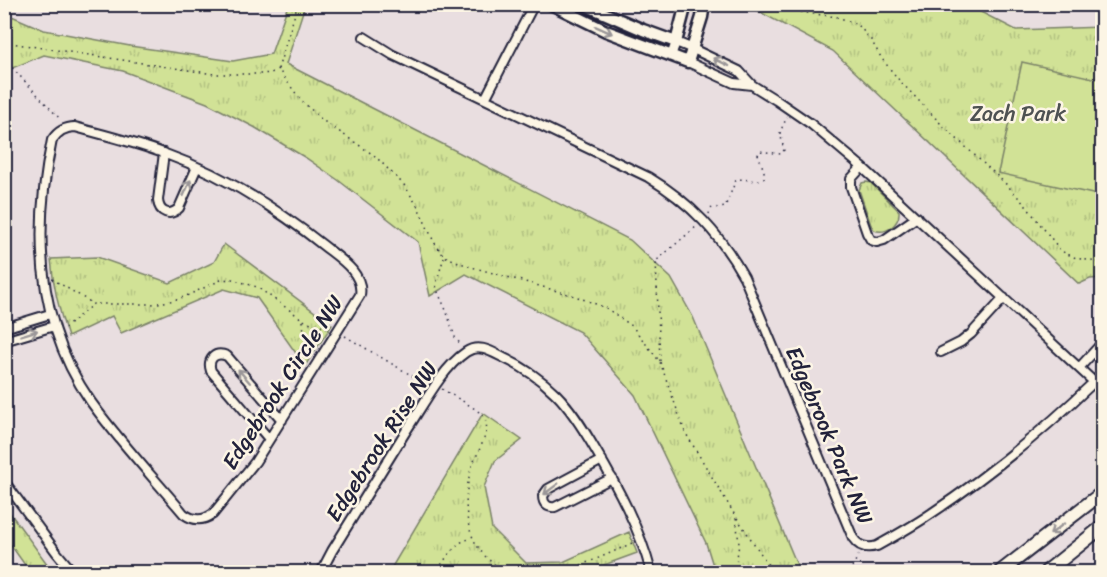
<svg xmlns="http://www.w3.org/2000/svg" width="1107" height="577" font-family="Sriracha,sans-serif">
<defs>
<pattern id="grass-tufts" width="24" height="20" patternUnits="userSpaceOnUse" patternTransform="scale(1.5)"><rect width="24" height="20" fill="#d1e296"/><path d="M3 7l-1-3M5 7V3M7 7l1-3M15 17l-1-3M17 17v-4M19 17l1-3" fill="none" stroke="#b3c282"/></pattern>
</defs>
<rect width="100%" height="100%" fill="#e9dee0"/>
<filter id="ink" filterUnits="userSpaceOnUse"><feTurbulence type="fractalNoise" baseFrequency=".0167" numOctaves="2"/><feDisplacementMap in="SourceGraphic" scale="12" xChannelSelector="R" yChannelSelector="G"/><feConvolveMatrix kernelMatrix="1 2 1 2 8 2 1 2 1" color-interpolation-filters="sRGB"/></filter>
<g filter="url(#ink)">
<!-- grass -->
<path fill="url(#grass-tufts)" stroke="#7a8268" stroke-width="1.5" d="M288,5h17l-19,59 344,176 41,38 22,39 107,255h-85l-9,-29 -71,-148 -55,-63 -114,-58 -36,22 -12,-54 -80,-62 -32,-22 -52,-31 -47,-24 -84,-32 -79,-16 -39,16v-56l9,2 30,13 86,16 103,15 38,-7z
M747,5h220l49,25 86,-3v251l-12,1 -11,5 -246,-233z
M866,182l5,1 28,28c1,13 -13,24 -25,19l-3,-5 -12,-35 3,-7z
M224,244l108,81 -27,41 -48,-68 -33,-9 -103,44 -9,-17 -44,21c-9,-26 -15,-51 -17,-78l46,-2 73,26 44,-21z
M483,413l39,27 -27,21 -11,26 8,42 34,34 37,-1 66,-30 8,21 -52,19h-196z
M5,506l48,66h-23l-25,-35z"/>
<!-- garden -->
<path fill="#d1e296" stroke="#7a8268" stroke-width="1.5" d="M1022,62l80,18v116l-104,-23z"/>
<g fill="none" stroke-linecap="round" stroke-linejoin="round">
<defs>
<path id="street" d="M364,37l29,18 255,122c43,26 72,57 96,100l109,261c6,9 14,11 24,8 18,-10 36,-20 52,-31 59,-39 114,-84 165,-133l-232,-215 -51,-43 -35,-24 -24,-15 -13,-14 -46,-22 -17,-7 -5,14
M688,62l46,21 18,2
M485,99l49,-95
M75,127c29,8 59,15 88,26 59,21 112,54 161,93 15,12 40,27 36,49l-105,167 -42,52c-10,7 -19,7 -29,0 -31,-37 -65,-73 -93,-112 -55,-79 -58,-172 -39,-262 6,-9 13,-13 23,-13z
M164,153l-6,47c1,13 12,17 21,8l18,-41
M862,167l-11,12v8l16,46 4,7 6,2 7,-2 33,-23
M4,328l46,-14
M4,341l50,-15
M941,352l20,-10 10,-8 33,-36
M1079,368l23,-25
M1094,382l8,-8
M269,439l-58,-68c-4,-12 4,-20 16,-15l55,64
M602,460l-54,29 -5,7c0,8 5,12 12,11l57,-29
M4,481l53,72 16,19
M321,572l11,-21c25,-40 49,-80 74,-120 16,-24 36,-63 60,-79 13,-9 26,0 38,6 19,9 36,20 52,36 16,16 28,36 39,55 23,39 45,80 56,123"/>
<path id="secondary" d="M551,4l55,27 82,31 14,-45 2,-13
M583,4l60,26 33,12 10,-38"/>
<path id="primary" d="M1000,572l102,-79
M1046,572l56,-45"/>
</defs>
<!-- street casing -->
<use href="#street" stroke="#22223b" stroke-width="12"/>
<!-- secondary casing -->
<use href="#secondary" stroke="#22223b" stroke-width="15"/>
<!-- primary casing -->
<use href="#primary" stroke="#22223b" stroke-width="16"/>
<!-- path -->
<path stroke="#22223b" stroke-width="1.5" stroke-dasharray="1.5 4.5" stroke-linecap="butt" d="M785,4l9,6 6,2 37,5 15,5 7,4 12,14 11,19 17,21 44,46 64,59 20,22 34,44 15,7 26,5
M4,42l210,32h48l9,-1 7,-4 22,30 22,21 53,36 30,30 13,21 16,35 10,14 24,10 107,30 31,12 26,18 28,36 25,70 51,85 3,27 -4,28
M4,59l57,61
M278,69l20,-65
M709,214l1,-5 5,-2 3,1 7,-1 11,-27c10,-3 17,4 28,-2v-7l-6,-17 2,-3 21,3 3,-4 -4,-18 7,-15
M444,257l-8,27 1,6 9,20 9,27 6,8
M52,279l40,24
M303,321c0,12 5,22 12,31
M65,328l28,-24h59l18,-3 14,-4 37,-17 11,-1 25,8 48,34 25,8
M345,336l81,48
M660,361l-4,-100 41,-35
M442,389c9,6 37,20 42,28 9,14 -9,38 -13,52 -11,41 -5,84 37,103
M737,518l36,54
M425,572l16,-7 8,-11 10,-11 12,-5
M558,572c26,-7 49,-17 74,-29
M849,572l10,-17"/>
<!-- street -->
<use href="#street" stroke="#fcf5e5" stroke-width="8"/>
<!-- secondary -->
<use href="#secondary" stroke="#fcf5e5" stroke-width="10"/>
<!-- primary -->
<use href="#primary" stroke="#fcf5e5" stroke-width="12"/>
</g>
<!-- one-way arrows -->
<defs><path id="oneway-shaft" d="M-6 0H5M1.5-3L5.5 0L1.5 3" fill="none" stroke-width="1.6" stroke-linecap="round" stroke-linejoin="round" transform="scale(1.5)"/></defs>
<g stroke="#9a9698">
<use href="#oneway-shaft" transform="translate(604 30) rotate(24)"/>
<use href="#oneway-shaft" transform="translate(721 62) rotate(-154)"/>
<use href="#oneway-shaft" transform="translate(187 188) rotate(-66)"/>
<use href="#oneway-shaft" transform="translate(29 333) rotate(-17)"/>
<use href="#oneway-shaft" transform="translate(244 376) rotate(-131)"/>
<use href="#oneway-shaft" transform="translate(551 489) rotate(143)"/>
<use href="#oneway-shaft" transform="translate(1057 529) rotate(142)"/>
</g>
</g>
<g text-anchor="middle" stroke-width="5" stroke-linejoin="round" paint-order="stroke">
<!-- park labels -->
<g font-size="22" fill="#4e5252" stroke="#fcf5e5">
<text x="1018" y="121">Zach Park</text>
</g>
<!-- street labels -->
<g font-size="22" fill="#22223b" stroke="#fcf5e5">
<text transform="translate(282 382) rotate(-57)" y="8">Edgebrook Circle NW</text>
<text transform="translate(830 435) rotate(67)" y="8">Edgebrook Park NW</text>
<text transform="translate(381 441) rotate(-57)" y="8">Edgebrook Rise NW</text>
</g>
</g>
<!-- margin -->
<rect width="1107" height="577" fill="none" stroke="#fcf5e5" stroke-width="24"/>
<rect x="12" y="12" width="1083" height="553" fill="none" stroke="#22223b" stroke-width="2" filter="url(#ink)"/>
</svg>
